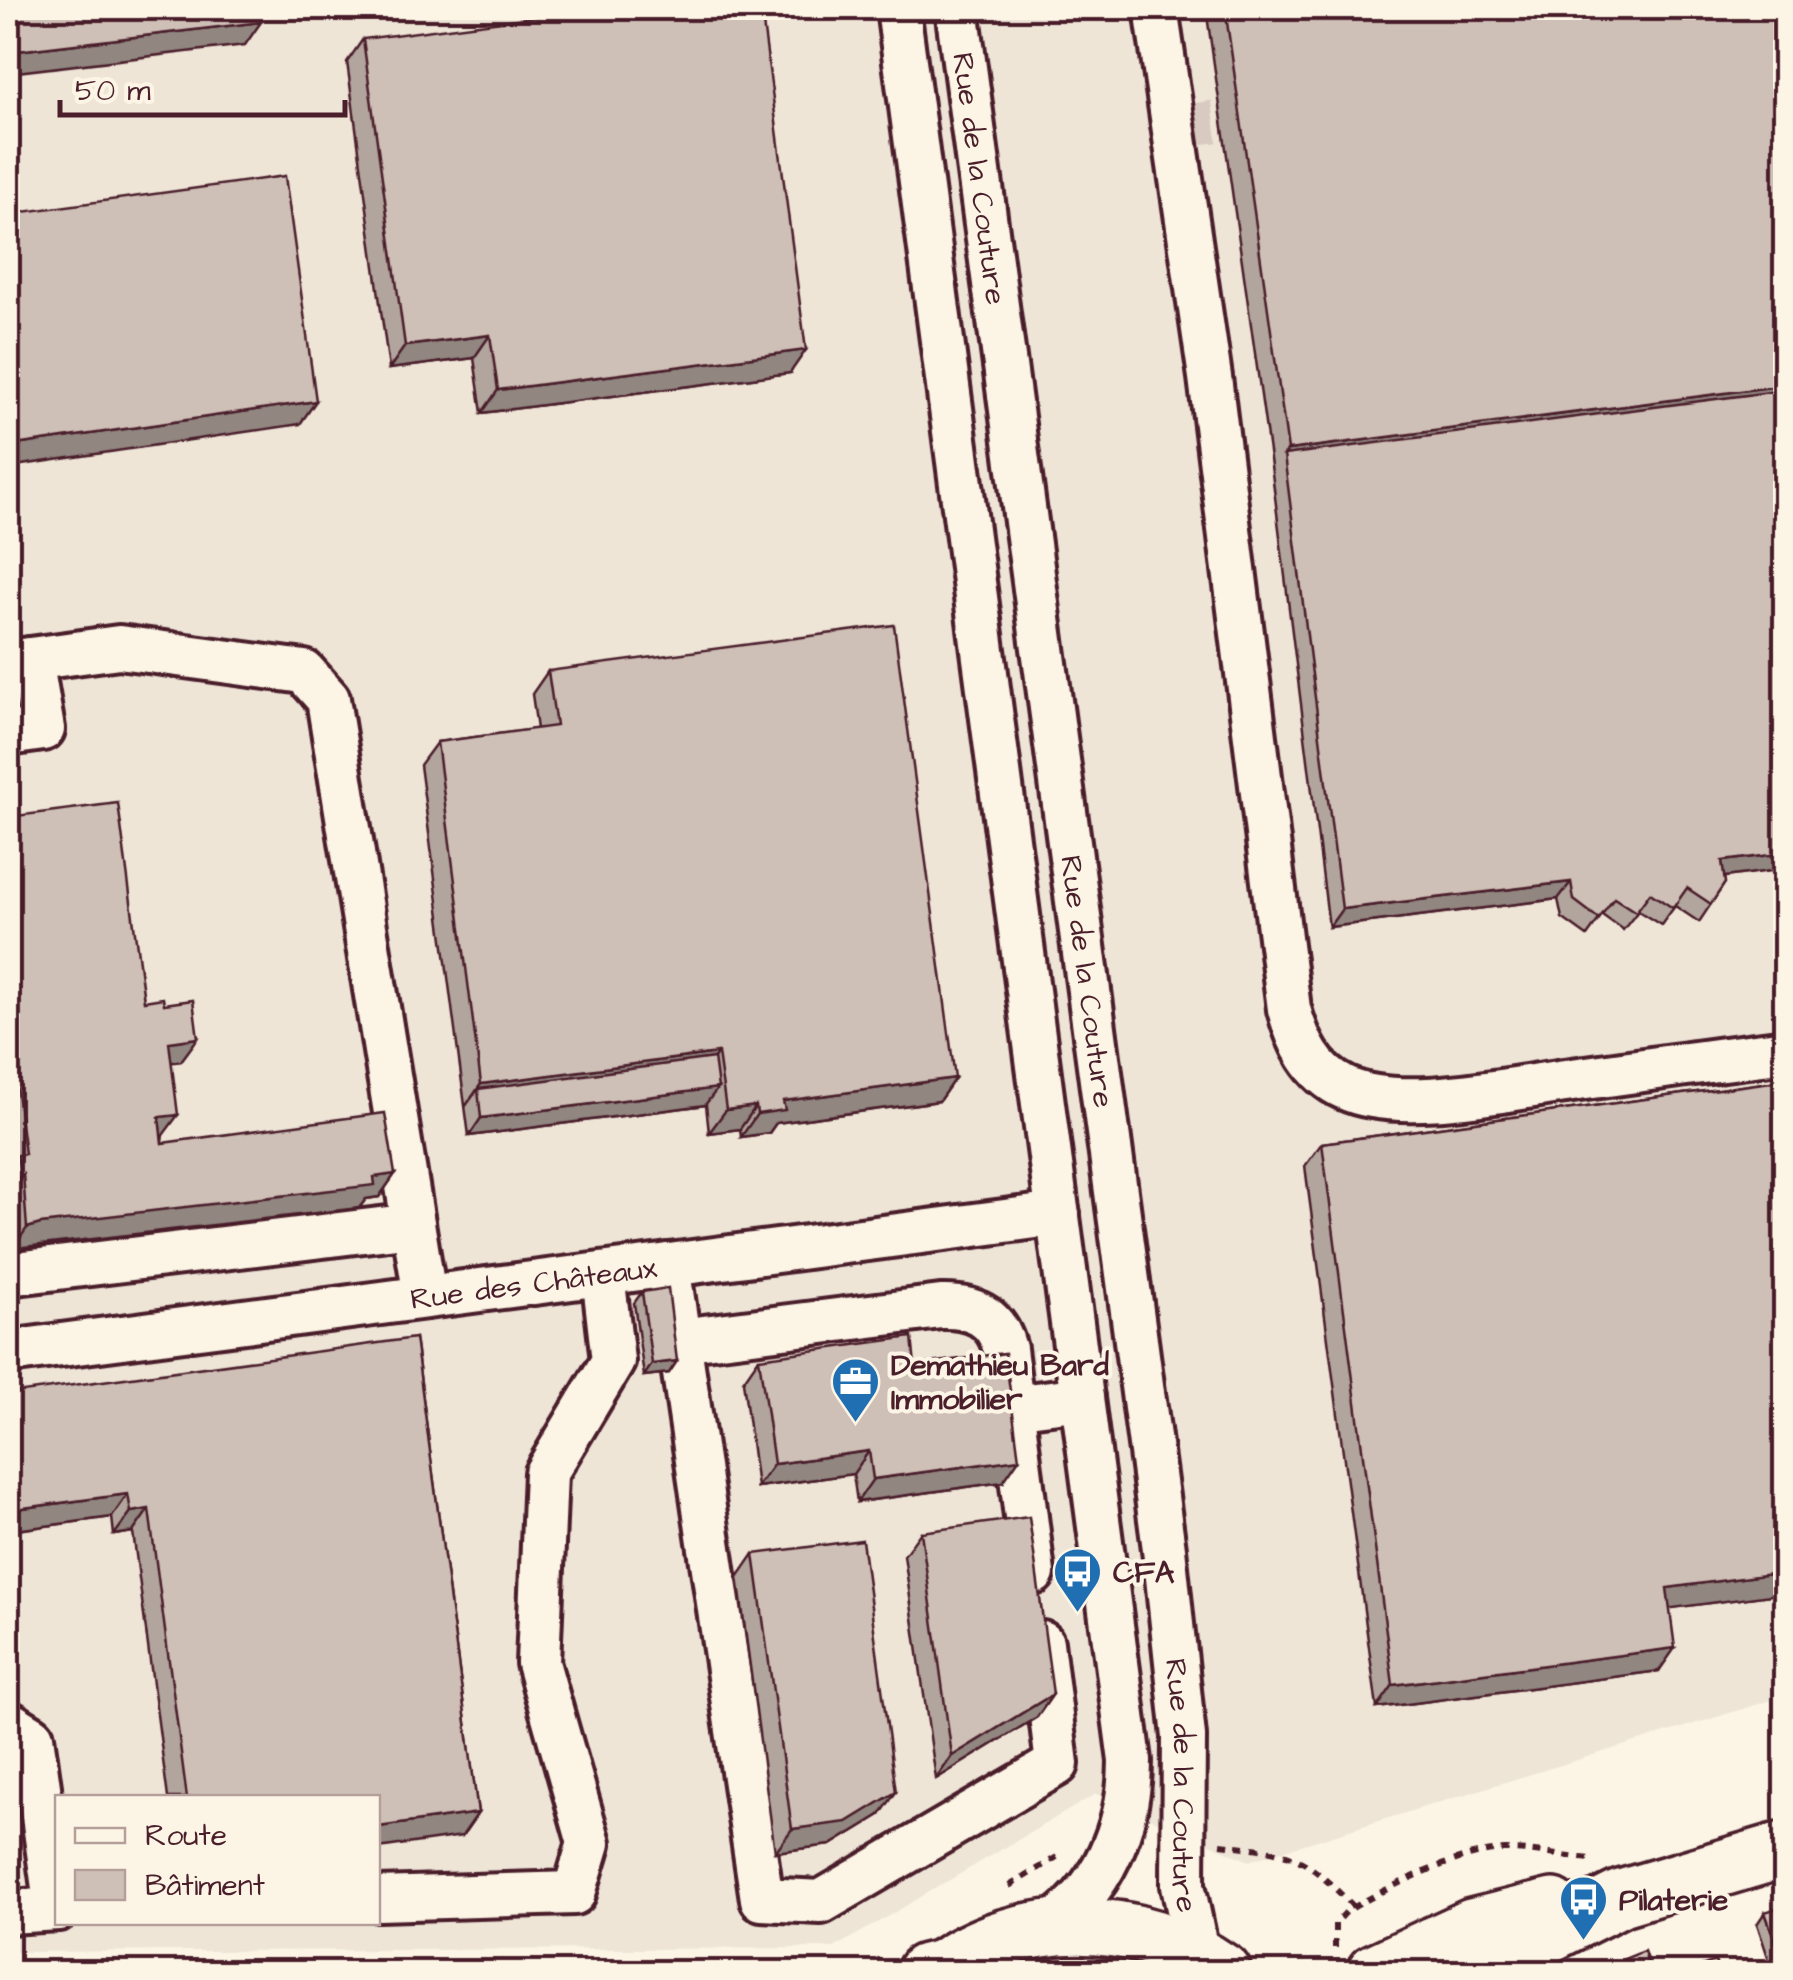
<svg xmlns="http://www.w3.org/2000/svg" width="1793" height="1980" font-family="'Architects Daughter',sans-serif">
<rect width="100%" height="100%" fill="#fcf5e5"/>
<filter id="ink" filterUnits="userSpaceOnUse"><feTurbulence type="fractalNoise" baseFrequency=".01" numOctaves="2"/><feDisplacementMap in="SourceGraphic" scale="20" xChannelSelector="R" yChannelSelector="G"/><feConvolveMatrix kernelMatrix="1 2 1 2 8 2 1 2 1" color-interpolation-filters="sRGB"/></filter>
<g filter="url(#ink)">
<!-- built -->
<path fill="#eee5d7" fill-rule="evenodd" d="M8,8h1777v1688l-536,165 -153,-67 -262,154 -826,4zM58,1798h320v124h-320z"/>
<!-- green -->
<path fill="#e2d5ca" stroke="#967a7a" stroke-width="2.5" d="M1088,1962l65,10h-131l25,-6z"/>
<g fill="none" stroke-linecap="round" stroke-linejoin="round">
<!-- minor-tunnel -->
<path stroke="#d8cac0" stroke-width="42" stroke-dasharray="42 21" stroke-linecap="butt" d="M1173,127l106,-14"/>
<defs>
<g id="minor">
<path d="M898,8l232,1753c0,64 -27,132 -84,167"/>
<path id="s1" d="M957,8l207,1541 20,188 -1,148 15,71"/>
<path d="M1156,8l54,369 79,632c9,33 23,64 56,79 55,26 167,0 227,-8 71,-10 142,-20 214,-29"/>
<path d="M8,662l111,-15 185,25 24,27 97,598"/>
<path d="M8,734l35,-5 -12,-70"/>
<path d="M668,1265l94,634 59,3 236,-138 -15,-121"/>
<path d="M8,1274l405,-49"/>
<path d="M680,1340l261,-33c32,-1 55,9 64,42l28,224"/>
<path id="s2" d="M8,1352l1050,-138"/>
<path d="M1012,1407l70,-9"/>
<path d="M8,1722l24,15 24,172"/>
<path d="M378,1899l196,-6 15,-50 -51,-180 8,-190 67,-112 -10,-87"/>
<path d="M8,1912l50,-3"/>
</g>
<path id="major" d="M937,1972c84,-62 201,-60 286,0
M1375,1972l97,-45 81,-20
M1473,1972l148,-74 165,-49"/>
<path id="highway" d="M925,1972l17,-4"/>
</defs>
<!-- minor casing -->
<use href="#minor" stroke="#4a1f2b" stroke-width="50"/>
<!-- major casing -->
<use href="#major" stroke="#4a1f2b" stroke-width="62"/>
<!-- highway casing -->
<use href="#highway" stroke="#4a1f2b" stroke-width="62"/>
<!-- path -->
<path stroke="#4a1f2b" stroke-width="6" stroke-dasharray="8 8" stroke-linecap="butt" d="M1221,1844c75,9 79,9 133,63
M1009,1886l53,-32
M1335,1948v-24l11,-12c37,-23 118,-63 161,-62 29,0 58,8 87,9
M866,1972l14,-13"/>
<!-- minor -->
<use href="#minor" stroke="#fcf5e5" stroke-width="42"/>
<!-- major -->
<use href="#major" stroke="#fcf5e5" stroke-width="55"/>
<!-- highway -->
<use href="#highway" stroke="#fcf5e5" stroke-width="55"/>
</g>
<!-- wall -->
<path fill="#b2a59d" stroke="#4a1f2b" stroke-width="2.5" d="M1206,8h580v861l-62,8 1,6 -26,39 -24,-16 -14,19 -23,-14 -15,19 -21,-15 -15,21 -25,-18 -4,-19 -229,28 -57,-454z
M363,39l427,334 -308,40 -8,-55 -85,11 -42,-307z
M548,671l407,407 -16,23 -163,22 -7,10 -28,4 -1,-8 -31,4 -3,-28 -237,31 -49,-371 17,-23 100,-13 -5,-35z
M8,817l136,184 20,3 17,57 -10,1 -9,81 233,31 -16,23 -13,2 -7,9 -335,39 -13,4 -3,-44z
M1786,1080v513l-116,15 -11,63 -282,37 -72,-542 17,-23z
M642,1292l35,69 -8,12 -25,3 -10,-73z
M415,1338l63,475 -16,23 -84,-38h-210l-35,-266 -19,3 -2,-18 -104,14z
M759,1358l156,7 88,117 -146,20 -4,-28 -96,13 -14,-106z
M921,1532l132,162 -16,23 -101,62 -32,-224z
M754,1554l126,261 -49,30 -56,7 -37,-275z
M1765,1912l21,60h-13l-16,-48z"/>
<!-- shaded-wall -->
<path fill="#918680" stroke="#4a1f2b" stroke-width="2.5" d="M261,22l-16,23 -237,28v-21z
M490,335l-16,23 -85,11 16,-23z
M806,350l-16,23 -308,40 16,-23z
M1786,385v21l-502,49 4,-5z
M316,401l-16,23 -292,43v-21z
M1786,853v16l-77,10 13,-18z
M1571,882l-13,17 -229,28 13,-18z
M198,1038l-17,23 -28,4 16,-23z
M718,1053l-16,23 -224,13 -13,18 16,-23z
M955,1078l-16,23 -163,22 -7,10 -28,4 16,-23 26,-13z
M718,1088l-13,17 -236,31 12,-18z
M756,1106l-16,23 -31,4 17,-23z
M178,1115l-17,23 -2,-21z
M23,1174l-15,22v-4l12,-17z
M395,1174l-16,23 -13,2 -7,9 -335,39 -13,4 16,-23 13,-4z
M677,1361l-8,12 -25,3 8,-12z
M869,1451l-16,23 -96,13 17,-23z
M1019,1459l-16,23 -146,20 16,-23z
M128,1494l-16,23 -104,14v-21z
M149,1509l-16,23 -19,3 17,-23z
M1786,1572v21l-135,18 16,-23z
M1675,1648l-16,23 -282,37 16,-23z
M1053,1694l-16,23 -101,62 16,-23z
M896,1792l-16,23 -49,30 -56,7 17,-23z
M478,1813l-16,23 -84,12v-21z"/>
<!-- building -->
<path fill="#cfc0b7" stroke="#4a1f2b" stroke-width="2.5" d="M8,8h251l2,14 -253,30z
M602,8h159l45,342 -308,40 -8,-55 -85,11 -42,-307z
M1225,8h561v377l-498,65z
M285,176l31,225 -308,45v-232z
M1786,390v463l-64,8 3,22 -14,21 -24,-16 -14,20 -23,-15 -14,19 -22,-14 -15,21 -25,-19 -3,-18 -229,27 -58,-454z
M894,625l61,453 -172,23 2,9 -28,4 -1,-8 -30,4 -8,-57 -237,31 -44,-342 119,-16 -8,-55z
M118,803l26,198 19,-3 1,6 29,-4 5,38 -29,4 9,73 -19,2 3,26 223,-30 10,61 -21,3 1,8 -335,39 -13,4 -4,-54 -3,1 -3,-20 8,-1 -17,-132v-205z
M714,1058l4,30 -237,30 -3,-29z
M1786,1080v492l-119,16 8,60 -282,37 -71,-542z
M668,1288l9,73 -25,3 -10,-72z
M912,1337l3,28 90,-12 14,106 -146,20 -4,-28 -95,13 -15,-106z
M415,1338l63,475 -100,14v-29h-191l-38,-289 -18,3 -3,-18 -120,16v-116z
M1029,1517l24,177 -101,62 -31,-224z
M862,1540l34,252 -49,30 -55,7 -38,-275z
M1786,1905v66l-21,-59z
M1644,1951l7,21 8,-3 1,3h-48l12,-13z
M1715,1961l4,11h-35z"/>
</g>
<!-- icons -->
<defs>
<symbol id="office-pin" viewBox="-11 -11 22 30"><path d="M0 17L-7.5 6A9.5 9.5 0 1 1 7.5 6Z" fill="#1f6fb2" stroke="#fcf5e5"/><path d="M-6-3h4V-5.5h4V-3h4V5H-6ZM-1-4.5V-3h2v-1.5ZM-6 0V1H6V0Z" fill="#fff"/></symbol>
<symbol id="bus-pin" viewBox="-11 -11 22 30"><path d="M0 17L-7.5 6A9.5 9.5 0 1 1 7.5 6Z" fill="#1f6fb2" stroke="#fcf5e5"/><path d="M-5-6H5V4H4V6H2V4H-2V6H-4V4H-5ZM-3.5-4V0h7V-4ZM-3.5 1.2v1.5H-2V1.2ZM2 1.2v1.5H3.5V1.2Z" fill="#fff"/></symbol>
</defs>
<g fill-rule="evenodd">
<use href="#office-pin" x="828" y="1354" width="55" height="75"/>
<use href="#bus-pin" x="1050" y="1544" width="55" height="75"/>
<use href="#bus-pin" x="1556" y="1872" width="55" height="75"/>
</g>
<g text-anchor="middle" stroke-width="8" stroke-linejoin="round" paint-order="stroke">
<!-- street labels -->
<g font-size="30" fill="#4a1f2b" stroke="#fcf5e5">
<text dy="10" stroke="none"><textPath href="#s1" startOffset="172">Rue de la Couture</textPath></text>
<text dy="10" stroke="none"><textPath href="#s1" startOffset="982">Rue de la Couture</textPath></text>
<text dy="10" stroke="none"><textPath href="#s2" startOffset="530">Rue des Châteaux</textPath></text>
<text dy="10" stroke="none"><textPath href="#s1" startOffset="1792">Rue de la Couture</textPath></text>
</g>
<!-- poi labels -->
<g font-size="30" font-weight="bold" fill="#4a1f2b" stroke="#fcf5e5" text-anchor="start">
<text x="891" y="1375">Demathieu Bard<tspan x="891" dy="34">Immobilier</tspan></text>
<text x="1113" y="1582">CFA</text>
<text x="1619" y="1910">Pilaterie</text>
</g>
</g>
<!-- margin -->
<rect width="1793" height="1980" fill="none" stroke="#fcf5e5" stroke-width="40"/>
<rect x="20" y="20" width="1753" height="1940" fill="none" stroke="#4a1f2b" stroke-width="4" filter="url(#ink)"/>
<!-- legend -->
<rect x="55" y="1795" width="325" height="130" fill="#fcf5e5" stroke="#b59f9b" stroke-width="2.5"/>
<rect x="75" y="1828" width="50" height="15" fill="#fcf5e5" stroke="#b59f9b" stroke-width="2.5"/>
<text x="145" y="1845" font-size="30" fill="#4a1f2b">Route</text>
<rect x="75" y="1870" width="50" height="30" fill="#cfc0b7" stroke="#b59f9b" stroke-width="2.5"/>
<text x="145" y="1895" font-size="30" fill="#4a1f2b">Bâtiment</text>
<!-- scale -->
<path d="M60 100v15h285v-15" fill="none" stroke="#4a1f2b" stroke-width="5"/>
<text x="75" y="100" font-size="30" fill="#4a1f2b" stroke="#fcf5e5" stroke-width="8" paint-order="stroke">50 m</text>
</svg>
